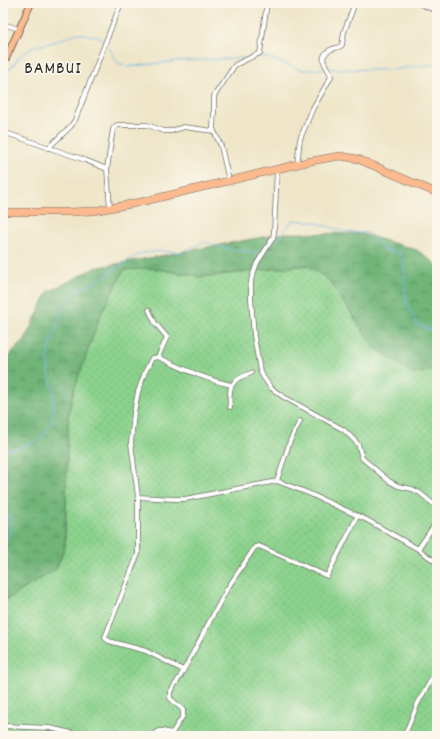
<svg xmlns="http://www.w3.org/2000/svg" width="440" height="739" font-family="Dekko,sans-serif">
<defs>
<pattern id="grass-dots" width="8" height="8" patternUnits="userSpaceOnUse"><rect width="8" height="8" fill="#8bd28d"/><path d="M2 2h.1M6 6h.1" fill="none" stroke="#78b47a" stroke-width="1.8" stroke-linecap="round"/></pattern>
<pattern id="forest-crowns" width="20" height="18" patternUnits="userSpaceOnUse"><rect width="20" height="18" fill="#70b478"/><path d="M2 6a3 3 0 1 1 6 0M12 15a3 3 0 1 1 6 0" fill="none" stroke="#5c9363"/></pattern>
</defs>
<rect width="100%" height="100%" fill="#fbf7ec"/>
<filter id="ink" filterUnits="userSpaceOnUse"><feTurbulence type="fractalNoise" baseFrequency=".025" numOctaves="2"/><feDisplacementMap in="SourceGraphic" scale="8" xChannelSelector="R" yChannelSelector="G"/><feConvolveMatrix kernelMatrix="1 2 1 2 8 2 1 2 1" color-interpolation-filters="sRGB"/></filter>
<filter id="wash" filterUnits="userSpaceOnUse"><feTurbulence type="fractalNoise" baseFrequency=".012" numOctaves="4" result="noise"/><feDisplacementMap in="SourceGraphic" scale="16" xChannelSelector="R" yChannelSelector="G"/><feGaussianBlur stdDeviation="0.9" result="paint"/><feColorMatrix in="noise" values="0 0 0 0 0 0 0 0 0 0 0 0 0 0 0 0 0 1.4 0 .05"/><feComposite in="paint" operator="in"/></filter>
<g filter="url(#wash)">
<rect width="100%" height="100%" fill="#efe6c9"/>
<!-- grass -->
<path fill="url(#grass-dots)" stroke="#5b7e5c" d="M307,265l23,16 42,64 41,29 24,-6v368h-434v-134l53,-33 9,-23 3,-130 6,-26 26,-74 24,-46 27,-2 52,9z"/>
<!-- forest -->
<path fill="url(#forest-crowns)" stroke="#4e7052" d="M285,233l77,1 55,16 20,15v103l-24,6 -41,-29 -42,-64 -23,-16 -104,12 -52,-9 -27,2 -24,46 -26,74 -6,26 -3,130 -9,23 -53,33v-241l22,-22 23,-47 47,-24z"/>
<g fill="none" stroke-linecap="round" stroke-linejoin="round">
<!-- stream -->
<path stroke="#6fb7e7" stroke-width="1" d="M107,44l10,18 10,5 50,-6 69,-3
M255,57h12l35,13 23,-1
M3,69h7l10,-13 13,-9 21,-5 23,-9 23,4 4,5
M330,69l59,1 48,-6
M273,242l7,-5 13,-17 20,2 33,10 23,1 15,17 16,3 4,15 2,33 11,23 20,9
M3,450l20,-3 20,-10 10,-20 1,-24 -6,-28 1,-16 12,-36 15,-22 20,-9 19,-13 24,-15 20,-3 22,1 24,-10 20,6 32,5 7,-5
M3,513l7,4 -1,17 -6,12"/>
</g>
</g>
<g filter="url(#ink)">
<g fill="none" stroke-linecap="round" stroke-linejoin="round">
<defs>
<path id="minor" d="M418,3l19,8
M3,24l16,5
M3,132l82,28 22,9 3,39
M48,148l23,-22 4,-6 46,-117
M297,164l3,-25 13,-31 18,-31c-1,-9 -16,-18 -1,-27 5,-3 8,-1 12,-5l2,-13 11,-29
M107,169l6,-40 4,-4h30l17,6h7l13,-4 29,4
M277,169l-3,63 -1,6 -16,25 -6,17v19l3,37 6,35 4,7 7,10 11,8 62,34 14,14 4,14 27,23 9,5 14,3 8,4 17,14
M229,181l-8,-35 -8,-17 1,-17v-16l21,-31 25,-12 7,-50
M149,310l6,13 12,14 -8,18 1,3c24,11 44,21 71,27
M159,357l-7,1 -7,14 -7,20 -4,20 -3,31 7,54v57l-33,83 1,2 3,2 37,10 37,19
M230,407c-2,-21 1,-27 21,-34
M277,481l13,-40 10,-20
M138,497l37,2h10l92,-18 31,12 59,27 51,29 19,14
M418,549l19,-28
M3,726l47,2 34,8
M153,736c7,-9 10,-4 19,-3l11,-17v-6l-13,-12v-6l10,-15 47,-88 28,-42 4,-1 68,30 30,-59
M401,736l5,-4 12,-29 19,-34"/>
<path id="primary" d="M3,65l28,-62"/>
<path id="trunk" d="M3,212h66l23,-1 18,-3 31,-6 170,-41 29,-5 18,3 79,34"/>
</defs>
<!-- minor casing -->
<use href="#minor" stroke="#706c62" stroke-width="5.5"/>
<!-- primary casing -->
<use href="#primary" stroke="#706c62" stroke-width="8"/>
<!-- trunk casing -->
<use href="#trunk" stroke="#706c62" stroke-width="8"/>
<!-- minor -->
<use href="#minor" stroke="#fff" stroke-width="4"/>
<!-- primary -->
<use href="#primary" stroke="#fcba8e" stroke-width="6"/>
<!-- trunk -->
<use href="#trunk" stroke="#fcba8e" stroke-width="7"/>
</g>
</g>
<g text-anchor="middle" stroke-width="3.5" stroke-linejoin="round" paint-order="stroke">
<!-- quarter labels -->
<g font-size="18" letter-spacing="1" fill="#2b2b2b" stroke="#fbf7ec">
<text x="53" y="73">BAMBUI</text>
</g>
</g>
<!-- margin -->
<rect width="440" height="739" fill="none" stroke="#fbf7ec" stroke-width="16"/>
</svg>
